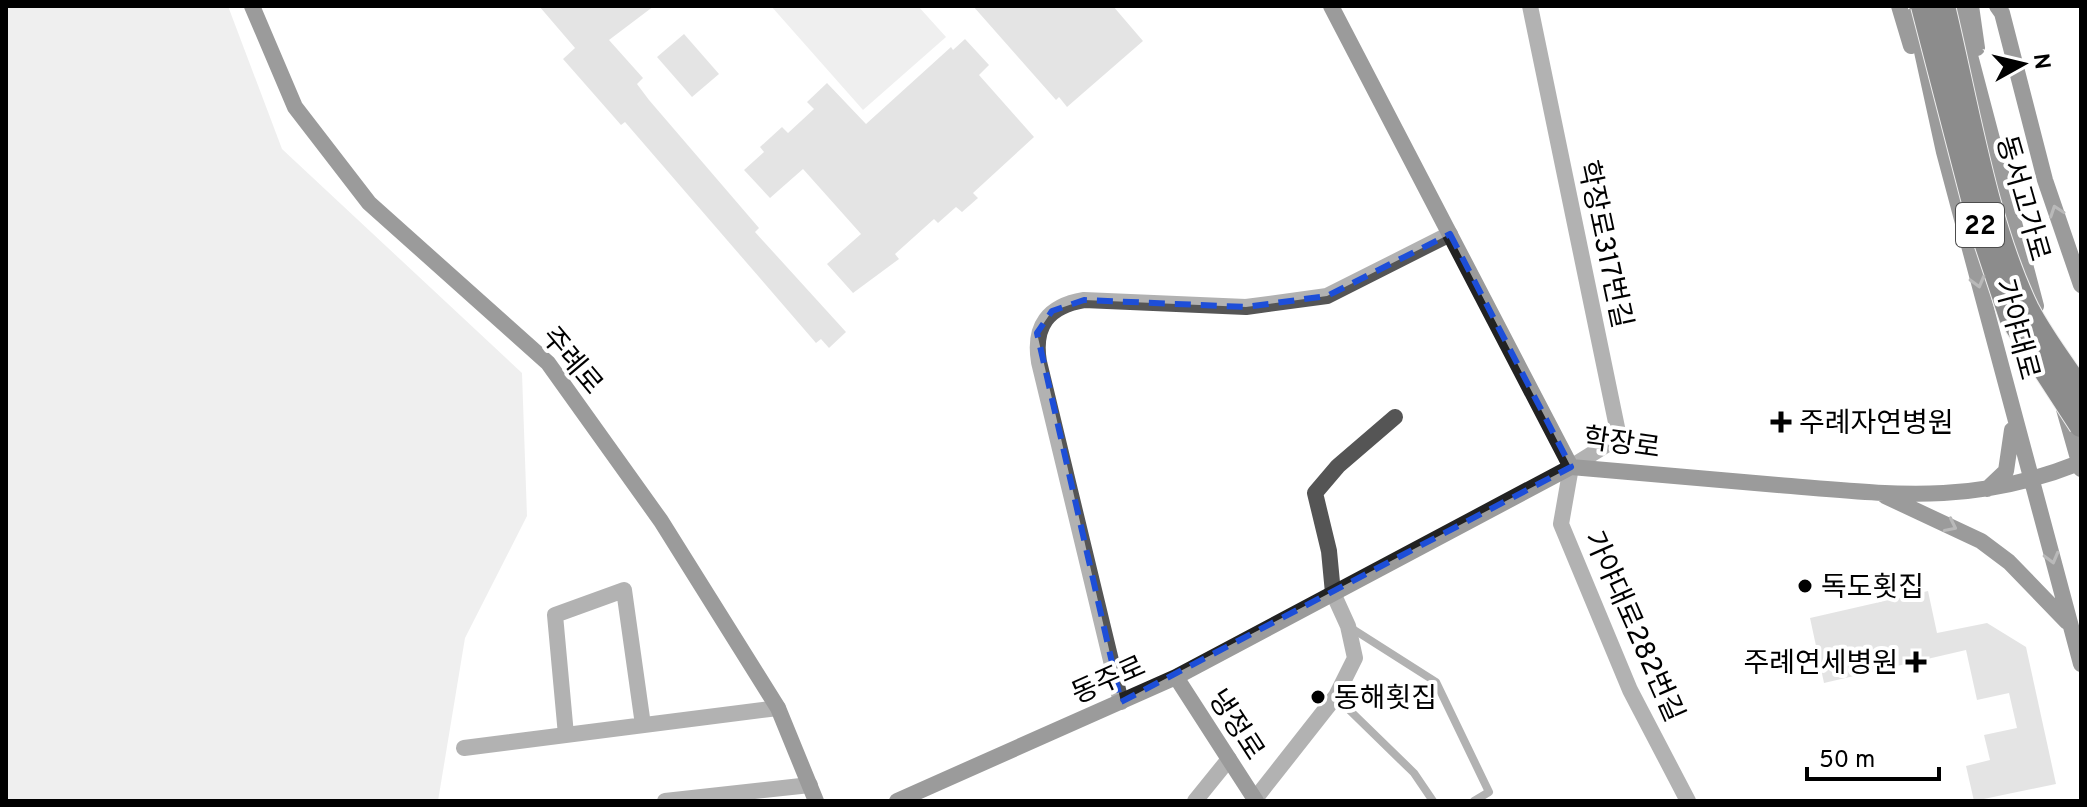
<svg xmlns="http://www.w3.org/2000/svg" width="2087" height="807" font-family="Overpass,'Noto Sans KR',sans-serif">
<rect width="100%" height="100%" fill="#fff"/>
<!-- green -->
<path fill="#dcdcdc" d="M6,6h222l54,143 240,224 5,143 -62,122 -27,163h-432z
M771,6h147l28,31 -83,73z"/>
<!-- building -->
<path fill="#c4c4c4" d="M539,6h115l-45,34 34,38 -6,6 12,16 110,128 -4,4 91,100 -17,16 -8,-9 -5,4 -191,-221 -4,3 -58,-66 12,-11z
M973,6h140l30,35 -76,66 -8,-10 -3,3z
M684,34l35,40 -27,23 -35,-40z
M965,39l24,26 -10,10 55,62 -61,56 5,5 -16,14 -6,-5 -18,16 -4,-4 -39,35 4,5 -46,34 -26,-29 34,-30 -58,-65 -33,29 -26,-28 20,-18 -4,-5 22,-20 6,6 26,-24 -7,-7 20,-19 39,41 85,-77 2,3z
M1928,591l9,42 50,-10 39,24 30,137 -82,17 -8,-35 24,-6 -6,-25 33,-7 -8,-35 -32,7 -11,-50 -142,33 -14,-65z"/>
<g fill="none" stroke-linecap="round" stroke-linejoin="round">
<!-- lane -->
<path stroke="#555" stroke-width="8" d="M1348,626l88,56 53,110 -15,9
M1336,697l78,76 19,28"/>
<!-- street -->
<path stroke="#555" stroke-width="16" d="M1530,6l89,431 -48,30 -10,57 69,166 58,111
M1121,702l-82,-340c-6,-36 9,-56 45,-62l162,7 81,-11 123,-62
M566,735l-11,-120 69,-25 19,135
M464,748l314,-40
M1255,799l81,-103 19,-38 -7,-32 -15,-33 -4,-42 -14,-58 23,-27 57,-49
M665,801l145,-16
M1195,801l34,-42"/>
<!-- secondary -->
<path stroke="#222" stroke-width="16" d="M252,6l43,101 74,96 179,160 113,158 117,187 38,93
M1331,6l240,461c69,6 138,12 207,18 113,9 193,21 301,-22
M1899,6l12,40
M1957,6l79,300
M1971,6l6,42
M1997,6l5,7 43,167 36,105
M1914,15l30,137 137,512
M2064,409l17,60
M1987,489l19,-18 6,-41
M1885,496l96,45 28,21 58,60
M1176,677l80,124
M897,801l279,-124 395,-210"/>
<defs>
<path id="highway-bridge" d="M1923,6l55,212 33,99 70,108
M1943,6c23,95 42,216 84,303 15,29 36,56 54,83"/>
</defs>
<!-- highway-bridge casing -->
<use href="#highway-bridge" stroke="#dbdbdb" stroke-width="26" stroke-linecap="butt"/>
<!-- highway-bridge -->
<use href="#highway-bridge" stroke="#000" stroke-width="24"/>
</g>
<!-- one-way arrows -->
<defs><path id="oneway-chevron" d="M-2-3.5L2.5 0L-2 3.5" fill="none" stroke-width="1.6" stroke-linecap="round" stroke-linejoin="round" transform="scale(2)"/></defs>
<g stroke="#646464">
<use href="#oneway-chevron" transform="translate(2056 211) rotate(-109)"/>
<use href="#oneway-chevron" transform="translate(1978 282) rotate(75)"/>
<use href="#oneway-chevron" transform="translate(1951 526) rotate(26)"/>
<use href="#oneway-chevron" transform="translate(2052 558) rotate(75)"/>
</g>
<!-- marked area -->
<path d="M0 0H2087V807H0ZM1450,234l121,233 -450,235 -84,-369 15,-22 32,-11 162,7 81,-11z" fill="#fff" fill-opacity=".55" fill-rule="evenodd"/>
<path fill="none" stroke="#1d4ed8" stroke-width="6" stroke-dasharray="16 10" stroke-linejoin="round" d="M1450,234l121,233 -450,235 -84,-369 15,-22 32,-11 162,7 81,-11z"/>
<!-- markers -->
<g fill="#000" stroke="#fff" stroke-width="3">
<path d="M1777 410h8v8h8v8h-8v8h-8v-8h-8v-8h8z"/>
<circle cx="1805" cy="586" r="8"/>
<path d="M1912 650h8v8h8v8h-8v8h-8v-8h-8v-8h8z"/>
<circle cx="1318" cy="697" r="8"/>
</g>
<g text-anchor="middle" stroke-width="8" stroke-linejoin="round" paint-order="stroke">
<!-- shield labels -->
<rect fill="#fff" stroke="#4c4c4c" stroke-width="2" x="1956" y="203" width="48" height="44" rx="6"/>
<g font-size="26" font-weight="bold" fill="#000">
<text x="1980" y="234">22</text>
</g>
<!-- street labels -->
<g font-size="28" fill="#000" stroke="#fff">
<text transform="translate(2024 198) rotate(74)" y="10">동서고가로</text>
<text transform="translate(1606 244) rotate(78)" y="10">학장로317번길</text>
<text transform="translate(2018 329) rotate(75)" y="10">가야대로</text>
<text transform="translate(573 360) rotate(50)" y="10">주례로</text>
<text transform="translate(1622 442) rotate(8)" y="10">학장로</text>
<text transform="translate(1635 626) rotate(66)" y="10">가야대로282번길</text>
<text transform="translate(1108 679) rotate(-24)" y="10">동주로</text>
<text transform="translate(1237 724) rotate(57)" y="10">냉정로</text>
</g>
<!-- poi labels -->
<g font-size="28" fill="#000" stroke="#fff" text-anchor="start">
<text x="1799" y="432">주례자연병원</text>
<text x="1821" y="596">독도횟집</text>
<text x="1898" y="672" text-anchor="end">주례연세병원</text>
<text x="1334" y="707">동해횟집</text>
</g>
</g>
<!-- border -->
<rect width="2087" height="807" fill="none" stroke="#000000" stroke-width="16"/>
<!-- north arrow -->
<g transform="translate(2023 64) rotate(82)" stroke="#ffffff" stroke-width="6" paint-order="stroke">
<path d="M0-6L14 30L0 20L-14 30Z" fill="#000000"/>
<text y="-12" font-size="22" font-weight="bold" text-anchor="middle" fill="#000000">N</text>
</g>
<!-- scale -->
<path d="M1807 767v12h132v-12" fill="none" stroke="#000000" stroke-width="4"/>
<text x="1819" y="767" font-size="24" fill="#000000" stroke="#ffffff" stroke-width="6" paint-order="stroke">50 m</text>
</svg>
